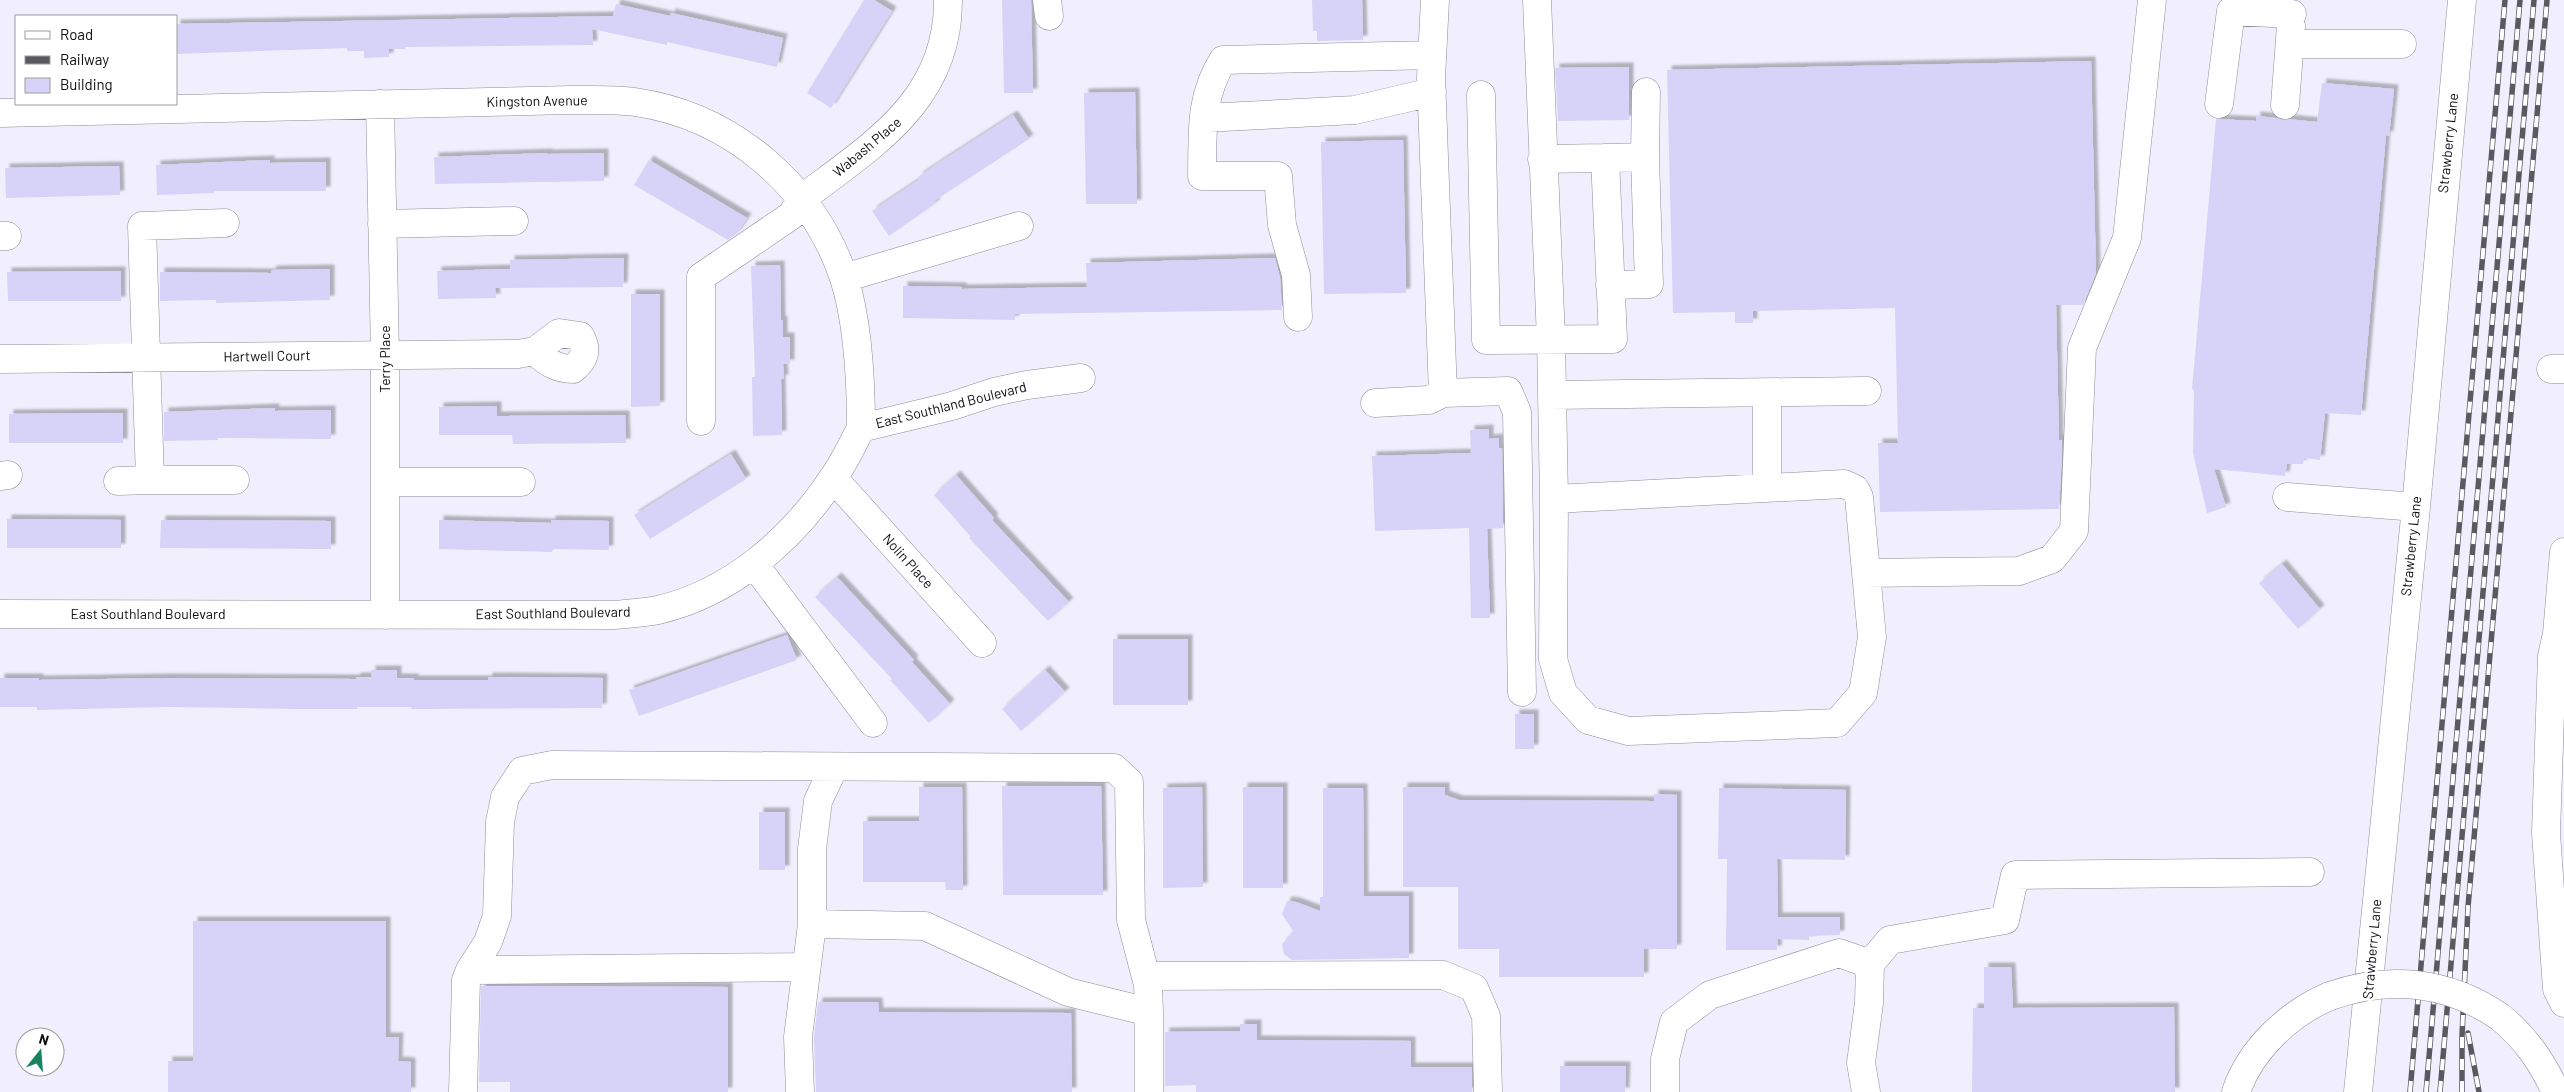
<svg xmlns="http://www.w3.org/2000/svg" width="2564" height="1092" font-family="Barlow,sans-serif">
<defs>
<filter id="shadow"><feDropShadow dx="4.5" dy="-4.5" stdDeviation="1" flood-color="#0004"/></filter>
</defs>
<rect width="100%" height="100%" fill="#f1effe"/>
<!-- building -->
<path fill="#d7d2f7" filter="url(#shadow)" d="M864,0h10l18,11 -61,97 -24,-15z
M1002,0h29l2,93h-29z
M1312,0h50l1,40 -46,1v-10h-4z
M616,4l54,12 1,-3 112,25 -6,29 -110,-25v3l-75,-16 1,16 -188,2v2h-16v8l-25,1v-7h-17v-3l-171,6v-30l437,-8z
M2091,61l5,212 -13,32h-27l3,135h3v13l-3,56 -179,3 -2,-69h20l-3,-135 -142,3v12h-18v-11l-62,1 -6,-243z
M1629,67v53l-71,1 -3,-53z
M2322,83l72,6 -5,47 -3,-1 -25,280 -36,-2 -5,47 -16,-2 -1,6h-16l-2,12 -71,-7 12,38 -19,6 -14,-60 1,-63 -2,-1 24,-270 40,2v-5l61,6z
M1135,92l2,112h-51l-2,-111z
M1013,115l16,24 -95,62 2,2 -47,33 -17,-25 48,-32 -2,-2 22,-15z
M1403,140l3,153 -82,1 -3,-152z
M548,153v1l56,-1v28l-169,3 -1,-27z
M270,160v3l56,-1v29h-112v2l-57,2 -1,-30z
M649,160l98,58 -10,15 -9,7 -94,-55z
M119,166l1,29 -114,3 -1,-30z
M624,258l-1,29 -128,1 1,10 -58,1 -1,-28 73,-2v-9z
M1275,258l5,20 2,32 -267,4v6l-112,-2v-32l59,1v2l125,-2 -1,-24z
M780,265l1,56 2,-1v17h7v27h-7l1,15h-3l1,56 -29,1 -1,-59h3l-4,-111z
M330,269v31l-114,3v-3l-56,1v-29l111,1 1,-3z
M121,271v30h-113l-1,-29z
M631,294h29v112l-29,1z
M497,406v10l128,-1 1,28 -113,1 -1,-9h-73v-28z
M275,408v3l56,-1v29l-113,-1v2l-54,1v-29z
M123,413v30h-114v-29z
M1489,429v10l10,-1v10h3l1,80 -16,1 3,89h-19l-2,-90 -94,3 -3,-75 99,-3 -1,-23z
M731,454l15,25 -96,60 -16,-24z
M956,475l38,43 -2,2 77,82 -21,19 -79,-83 2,-1 -37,-42z
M7,519l114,1v28h-114z
M161,520l170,1v28l-171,-1z
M439,520l112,3v-3l58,1v29l-56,-1 -1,3 -113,-3z
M2282,564l38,45 -22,20 -39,-46z
M837,577l77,83 -2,2 38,42 -21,19 -39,-43 2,-1 -77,-82z
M787,635l10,25 -158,56 -10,-26z
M1113,639h75v66h-75z
M371,670h26v8h17v2h74v-3l115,1 -1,30 -191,1 1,-2h-55v2h-58l-131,-2 -131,3v-3h-37v-29h39v2l130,-2 187,1v-2h15z
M1045,670l20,22 -44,39 -19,-22z
M1515,714h19v35h-19z
M1002,786h99l2,109h-100z
M919,787h43l1,103h-17l-1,-8h-82v-61h56z
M1202,787l1,100 -40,1v-100z
M1243,787h40v101h-40z
M1403,787h42v8l14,5 195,1v-7l23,1v154h-33v28h-145v-28h-41v-62h-55z
M1323,788h40l1,108h45v62l-117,2 -8,-6 -2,-10 11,-13 -11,-17 5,-13 9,1 24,9v-14h3z
M1719,788l127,2 -1,70 -68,-1 1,58h62v18l-31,1v4l-31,-1 -1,11h-51l1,-91h-9z
M759,812h26v58h-26z
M193,921h193v116h13l-1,24 13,1v30h-243v-31h25z
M1984,967h27l2,41 161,-1 1,85h-203l1,-84h11z
M481,986l247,1v105h-218v-10h-31z
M818,1002h60l1,10 192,1 1,79h-256l-2,-54z
M1240,1024h17v16l154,1v26h61v25h-276v-7l-31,1v-54l75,-1z
M1560,1066h66l-1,26h-65z"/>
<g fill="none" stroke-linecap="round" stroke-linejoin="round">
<defs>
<path id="minor" d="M1047,0l2,16
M1435,0l-4,78 12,315 65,-2 9,21 5,280
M1537,0l14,339 3,160 -1,160 10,34 25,27 40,11 209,-8 26,-30 9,-56 -13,-140 -4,-8 -11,-5 -290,15
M2290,44h112
M1481,95l5,245 127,-1 -8,-181 -63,1
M380,104l5,251v260
M2219,104l12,-93 61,3
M2285,105l6,-79
M0,113l571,-13c21,0 43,-1 64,2 97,14 178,84 209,176 14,44 17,104 17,150
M1204,118l151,-8 77,-18
M1605,158l40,-1 1,-65
M225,223l-83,3 8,254h85
M382,224l132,-3
M0,236h7
M844,278l175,-52
M1610,285l39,-1 -4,-127
M1298,317l-2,-42 -14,-50 -4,-49h-76c1,-43 -3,-77 21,-116l209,-5
M0,359l518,-5 17,-3 24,-18 21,3c8,14 5,23 -7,33 -16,0 -27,-7 -38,-18
M2551,369h13
M1767,393v95
M1552,395l315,-4
M1375,403l54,-3 14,-7
M701,421v-144l91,-62 8,-15c71,-54 149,-99 148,-200
M0,476l8,-1
M833,478l149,165
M118,481l32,-1
M385,482h136
M2287,497l129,10
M2564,552l-7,82 -5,22 -6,177 11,156 7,14
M754,564l119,159
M1866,573l153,-2 33,-12 22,-28 8,-183 45,-110 25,-238
M0,614l616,1c14,-2 28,-2 42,-5 73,-17 134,-70 175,-132 11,-15 19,-33 28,-50l91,-22 42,-14 33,-7 54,-7
M812,924v-75l6,-48 16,-34
M1870,964l20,-24 115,-20 10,-45 295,-3
M470,970l18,-28 9,-26 3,-94 5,-25 17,-26 30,-6 562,3 15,14 2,138 17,65 1,27
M1146,976l297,-1 31,13 12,28 2,76
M2500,1017c26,21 42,45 56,75
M463,1092l3,-112 4,-10 336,-3
M800,1092l-2,-55 14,-113 113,2 143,66 81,20v80
M1665,1092v-33l9,-37 36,-27 129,-42 31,11 -1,39 -8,60 5,29
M2236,1092c14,-42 53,-79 94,-96
M2358,1092l58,-585 46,-507"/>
</defs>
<!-- minor casing -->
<use href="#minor" stroke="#8e8c9a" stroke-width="29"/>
<!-- minor -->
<use href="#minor" stroke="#fff" stroke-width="28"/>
<defs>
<path id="rail" d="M2468,1033l11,59
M2410,1092l95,-1092
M2426,1092l94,-1092
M2440,1092l94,-1092
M2462,1092v-56l6,-129 79,-907"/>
</defs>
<!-- rail casing -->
<use href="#rail" stroke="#595961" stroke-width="5.5"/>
<!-- rail -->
<use href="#rail" stroke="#fff" stroke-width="4" stroke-dasharray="11" stroke-linecap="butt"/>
<defs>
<path id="minor-bridge" d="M2330,996c59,-21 118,-15 170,21"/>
</defs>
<!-- minor-bridge casing -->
<use href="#minor-bridge" stroke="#8e8c9a" stroke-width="29" stroke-linecap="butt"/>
<!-- minor-bridge -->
<use href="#minor-bridge" stroke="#fff" stroke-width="28"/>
</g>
<g text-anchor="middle" stroke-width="5" stroke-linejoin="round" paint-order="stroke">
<!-- street labels -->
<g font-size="14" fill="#0d0d12" stroke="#fff">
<text transform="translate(537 101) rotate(-1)" y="5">Kingston Avenue</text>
<text transform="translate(2448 143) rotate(-84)" y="5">Strawberry Lane</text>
<text transform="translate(867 147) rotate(-40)" y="5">Wabash Place</text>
<text transform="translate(267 356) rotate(-1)" y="5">Hartwell Court</text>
<text transform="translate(385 359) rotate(-90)" y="5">Terry Place</text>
<text transform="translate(951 405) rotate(-14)" y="5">East Southland Boulevard</text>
<text transform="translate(2411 546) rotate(-84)" y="5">Strawberry Lane</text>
<text transform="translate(908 561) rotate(48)" y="5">Nolin Place</text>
<text transform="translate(553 613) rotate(-1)" y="5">East Southland Boulevard</text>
<text x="148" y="619">East Southland Boulevard</text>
<text transform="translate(2372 949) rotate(-85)" y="5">Strawberry Lane</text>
</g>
</g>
<!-- legend -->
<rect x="15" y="15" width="162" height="90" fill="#ffffff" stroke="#9e9ea0"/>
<rect x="25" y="31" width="25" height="8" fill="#ffffff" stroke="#9e9ea0"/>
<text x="60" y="40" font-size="15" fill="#0d0d12">Road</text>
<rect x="25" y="56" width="25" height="8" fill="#595961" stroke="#9e9ea0"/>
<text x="60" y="65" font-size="15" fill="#0d0d12">Railway</text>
<rect x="25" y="78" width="25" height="15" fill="#d7d2f7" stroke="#9e9ea0"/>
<text x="60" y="90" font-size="15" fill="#0d0d12">Building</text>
<!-- north arrow -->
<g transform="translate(40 1052) rotate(17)"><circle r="24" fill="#ffffff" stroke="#9e9ea0"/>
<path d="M0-4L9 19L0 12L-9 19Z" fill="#188360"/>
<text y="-8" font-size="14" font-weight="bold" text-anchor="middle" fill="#0d0d12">N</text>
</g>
</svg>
